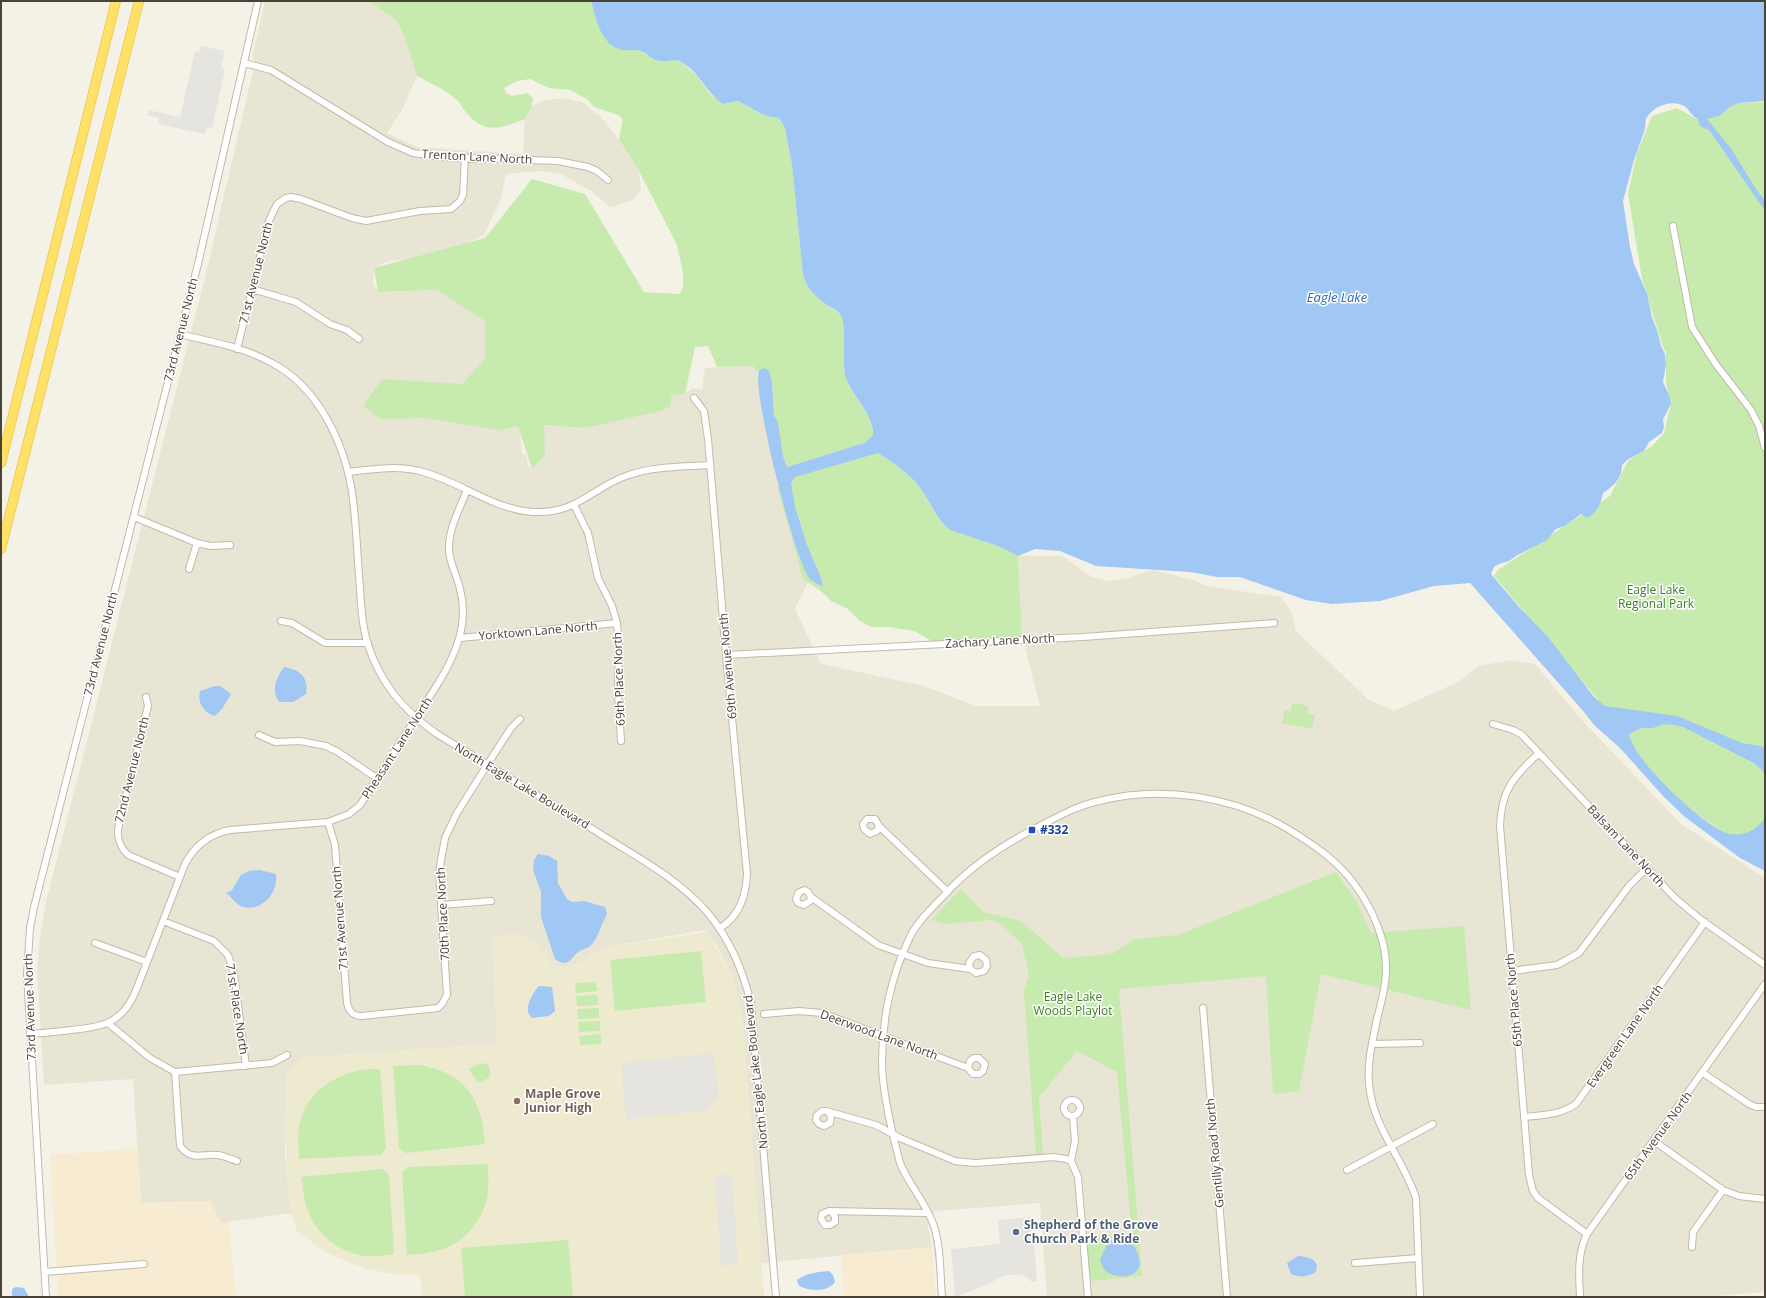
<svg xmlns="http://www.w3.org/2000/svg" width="1766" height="1298" font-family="'Open Sans',sans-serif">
<rect width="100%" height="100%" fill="#f4f2e7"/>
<!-- residential -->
<path fill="#e8e5d5" d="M265,1h104l27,19 9,18 12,38 -15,34 -15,23 30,14 106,7 2,-35 7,-13 13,-6 20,-2 17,4 19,15 13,16 25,38 2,19 -10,11 -21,6 -19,-16 -28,-16 -22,-4 -35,3 -5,24 -17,37 -25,12 -51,12 -22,3 -12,6 -1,15 5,9 59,-2 21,8 27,23 10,36 -33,27 -82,34h45l94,5 3,32h4l2,10 4,4 13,-14 -2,-30 42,3 85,-33 15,-1 8,-6 9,2 3,-22 48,-2 4,7 20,110 31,99 -13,27 26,55 100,21 55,21h64l-18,-70 -4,-80h44l30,21 17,4 18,-3 26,-8 41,10 12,6 75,11 11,16 4,18 73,69 25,11 64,-29 21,-16 32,-6 24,4 45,54 101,106 84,54v414l-62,5h-656l-7,-94 -106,8 -6,16 4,20 -171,16 -17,-225 -4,-32 -8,-30 -14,-28 -13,-18 -104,18 -15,12 -19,7 -16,-1 -58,-30 4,108 -198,14 -2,6 -10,8 -2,81 6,61h-9l-61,9 -11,-22 -69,2 -8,-124 -89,6 -7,-116 3,-31 6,-36 162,-637 47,-203 -3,-4z"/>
<!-- commercial -->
<path fill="#f7ecd1" d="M138,1148l3,55 69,-2 11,22 8,-2 7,76h-178l-8,-142z
M932,1247l4,50h-92l-3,-42z"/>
<!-- education -->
<path fill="#eeead0" d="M707,932l25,44 7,26 5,36 20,259h-342l-2,-22h-23l-28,-6 -22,-7 -22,-10 -28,-21 -6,-17 -3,-19 -3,-78 2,-45 10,-8 2,-6 198,-14 -4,-108 23,-2 21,6 14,25 16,2 19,-7 15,-12z"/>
<!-- green -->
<path fill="#c7eaae" d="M369,1h222l3,11 47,39 19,11 13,-2 9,2 15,14 14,19 12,9 15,-3 28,15 13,2 6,10 7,37 11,110c4,15 14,23 27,32 3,2 8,4 10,7 7,10 2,46 5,61 5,20 29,40 28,60l-9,8 -77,24 -4,-11 -5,-34 -4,-6 -2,-34 -3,-11 -10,-1 -2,3 -4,-7 -36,1 -9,-21 -13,1 -10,47 -14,1v11l-11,5 -75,17 -41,-3 1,30 -13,14 -14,-43 -19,4 -74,-12 -45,1 -17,-13 19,-27 80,5 23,-25v-38l-48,-31 -59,2 -4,-24 111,-30 47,-59 53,15 59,98 36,2 3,-7v-14l-6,-28 -38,-74 -20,-31 4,-21 -5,-4 -24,-8 -7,-8 -17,-9 -21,-2 -19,-9 -13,2 -13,7 2,5 6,3 15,-3 6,5 -1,8 -7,13c-25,9 -40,17 -60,-8 -3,-3 -5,-9 -9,-12 -11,-10 -26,-16 -39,-23l-12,-38 -9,-18z
M1765,102v760l-89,-63 -59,-64 -18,-34 -105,-125 4,-6 112,-74 18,-35 24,-15 12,-13 7,-29 -5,-21v-31l-3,-5 -21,-68 -14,-85 9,-41 15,-37 25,-8 19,11 23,-3 11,-9 9,-4z
M878,453c16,10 35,23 45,39 9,13 14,28 27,38l48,16 20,10 4,80 -88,6 -20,-11 -25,-4h-18l-11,-6 -12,-12 -17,-8 -10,-10 -18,-12 -26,-93 26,-13z
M1292,703l17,3 -2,8 8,1 -3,14 -30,-6 3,-13 6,1z
M1336,872l22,32 13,29 93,-7 7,84 -150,-36 -22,117 -26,3 -7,-118 -147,13 23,287 -52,5 -4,-45 46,-2 -15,-162 -40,-21 -38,46 4,57 -7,1 -12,-164 5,-16 -7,-31 -21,-20 -9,-4 -46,4 -15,-4 30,-31 22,23 38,9 42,37 49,-4 23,-15 43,-4z
M701,951l5,51 -91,9 -5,-51z
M596,982l1,9 -21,2 -1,-10z
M597,995l1,10 -21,1 -1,-10z
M599,1008v10l-21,1 -1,-10z
M600,1021v10l-21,1 -1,-10z
M601,1034v10l-21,1 -1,-9z
M482,1063l6,2 3,8 -2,5 -11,5 -9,-14z
M419,1065c46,8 63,33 66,79l-79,9 -7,-5 -6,-82z
M368,1069h12l6,79 -6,7 -81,4c0,-9 -1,-17 -1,-25 4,-40 34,-60 70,-65z
M488,1164c0,9 1,19 0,28 -3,29 -27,55 -56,60 -8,2 -16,2 -25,3l-5,-82 6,-6z
M383,1169l6,6 5,79c-9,1 -19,3 -28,2 -29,-3 -55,-26 -61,-55 -2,-8 -3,-16 -4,-24z
M568,1240l5,57h-108l-4,-49z"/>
<!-- parking -->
<path fill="#e5e4df" d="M201,46l24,5 -4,17 4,1 -13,60 -5,-1 -2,6 -47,-10 1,-6 -12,-3 1,-5 32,7 15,-66 5,1z
M714,1053l5,42 -13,16 -80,8 -5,-56z
M732,1174l6,90 -17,2 -6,-91z
M1032,1217l5,64 -5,1 -10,-8 -19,2 -19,10 -29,11 -4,-48 49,-5 -2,-24z"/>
<!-- water -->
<path fill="#a1c7f4" d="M591,1h1174v100l-26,2 -9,4 -11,9 -12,3 23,28 26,42 9,12v9l-7,-9 -48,-70 -10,-5 -2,-7c-7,-3 -8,-9 -14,-13 -13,-7 -31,0 -38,13 -1,3 0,7 -1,10l-11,31 -11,41 7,46 4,17 13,30 5,23 6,16 3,13 4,8 1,10 -3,18 6,13 2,9 -8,15 1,8 -2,6 -13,9 -5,9 -17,9 -5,5c0,13 -8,21 -19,28 -2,11 -6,20 -16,25l-6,-4 -16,12 -9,3 -9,11 -31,16 -7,5 -10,3 -5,3 -3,7 28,33 29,30 46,60 11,9 72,10 65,27 23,4v29l-3,-6 -8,-7 -71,-36 -9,-2 -11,-1 -10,4h-12l-12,6c3,25 73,90 97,99 14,5 34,-3 39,-17v55l-25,-13 -55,-41 -21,-20 -44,-49 -26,-23 -10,-13 -114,-129 -36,3 -54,15 -48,3 -26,-4 -66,-23h-23l-27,-5 -94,-6 -36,-15 -25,-2 -17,7 -20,-10 -48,-16c-13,-10 -18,-25 -27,-38 -10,-16 -29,-29 -45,-39l-83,24 -4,6 4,24 12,38 14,33 2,9c-4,-3 -10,-5 -13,-8 -15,-16 -59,-191 -51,-209l5,-2 5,3 3,11 2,34 4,6 5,34 4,11 77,-24 9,-8c2,-19 -23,-41 -28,-60 -3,-15 2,-51 -5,-61 -2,-3 -7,-6 -10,-7 -13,-9 -23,-17 -27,-32l-11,-110 -7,-37 -6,-10 -13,-2 -28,-15 -15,3c-16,-10 -23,-31 -40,-41 -8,-6 -16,0 -24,-2 -6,-1 -12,-8 -18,-10 -6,-2 -13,0 -19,-1 -21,-5 -26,-31 -31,-49z
M284,667c15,3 25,9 22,27l-13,8h-14c-8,-12 -3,-24 5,-35z
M215,686h5l11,8 -9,15 -7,7c-11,-3 -18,-13 -15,-25z
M538,854l11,2 8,5 1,22 9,16 5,3 12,-1 21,6 2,7c-6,10 -8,23 -16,31 -4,5 -11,4 -15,9 -8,9 -10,12 -21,5l-14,-42v-25l-8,-22 1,-10z
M260,870l16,4c3,18 -14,38 -33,33 -7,-2 -11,-10 -17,-14l6,-3 9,-15 8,-4z
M539,986l13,1 3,24 -6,5 -17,2 -4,-5c-1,-10 4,-19 11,-27z
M1127,1238c7,7 16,20 11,31 -5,10 -26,9 -33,1 -3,-3 -4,-8 -5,-11l9,-18z
M1298,1256c9,1 15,1 19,9l-1,7c-9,5 -15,6 -25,2l-4,-11z
M829,1271l4,4 2,7c-8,11 -25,9 -36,4l-2,-6c10,-7 20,-8 32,-9z
M16,1287l8,1 5,9h-17v-8z"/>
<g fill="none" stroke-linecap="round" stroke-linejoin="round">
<defs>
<path id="minor" d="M244,63l27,7 117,72 25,11 27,4 118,4 30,6 9,4 11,9
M1673,226l19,101 23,36 36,47 8,16 6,22
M252,289l44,13 34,22 17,6 12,9
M180,334c31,8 64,13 92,29 46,24 72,79 80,129 4,28 5,56 7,84 2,23 2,47 9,69 13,39 35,65 69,89 57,35 116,70 173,106 34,21 70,41 97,72 23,27 36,58 44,92l25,293
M237,349l32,-128 8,-17 9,-6 5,-1 10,2 51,19 14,3 54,-10 31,-2 9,-8 3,-6 2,-38
M694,398l10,13 4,28 18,216 21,219c-1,22 -7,42 -27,54
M348,472c25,-3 50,-7 75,0 38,10 71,38 111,40 43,2 58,-24 92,-36 26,-10 57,-9 84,-11
M574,505l14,28 10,45 14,28 5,17 2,24 -1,47 3,47
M134,517l63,26 14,3 19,-1
M189,569l8,-26
M281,621l11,2 33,20h43
M460,638l157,-15
M726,655l357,-18 191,-14
M146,697l2,9 -29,118c-3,13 0,22 9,31l52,22
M1493,724l20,6 8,4 154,164 25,21 65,46
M259,735l16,7 25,-1 26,5 12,6 40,27
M1539,753c-25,23 -38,37 -39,73l29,349 4,16 5,7 49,36
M328,822l7,23 12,158c2,9 6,13 15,13l76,-8 4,-4 5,-9 -8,-123 6,-34 12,-25 30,-48 24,-37 9,-9
M879,826l-2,5 -7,3 -6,-5 -1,-5 4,-5h8l4,7 69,66
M811,897l-1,4 -6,4 -6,-2 -2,-4 3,-7 6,-2 3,2 3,5 67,48 50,18 42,6 6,4 8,-2 3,-5 -1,-6 -6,-5 -6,1 -5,7 1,6
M441,905l50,-4
M163,921l51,20 14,14 6,19 12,92
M95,943l52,19
M1512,971l45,-6 22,-12 50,-67 18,-18
M1203,1008l24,289
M764,1014l35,-3 23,2 146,55 2,-7 4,-3h5l6,6 -2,7 -4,3h-6l-5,-6
M109,1024l41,34 25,14 97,-9 15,-8
M30,1034c14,-1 27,-2 41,-4 31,-3 50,-6 64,-37l50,-129c10,-19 24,-30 45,-34l98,-8 21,-8 11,-9 79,-123c17,-28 30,-59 21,-93 -3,-15 -12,-27 -11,-44 1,-19 11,-37 18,-55
M1372,1044l48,-1
M175,1072l5,74c12,16 23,7 38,9 6,1 13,4 19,6
M1703,1073l46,31 7,3h9
M1064 1108a8 8 0 1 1 16 0a8 8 0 1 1-16 0Z
M829,1113l2,4 -1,6 -6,3 -5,-2 -3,-4 1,-5 5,-4h4l50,14 24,13 55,23 20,2 79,-6 12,2 5,2
M1073,1116l2,25 -4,20 7,16 10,120
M1524,1117c19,-2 36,-2 52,-13l129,-182
M1654,1141l69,49 16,6 26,3
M1347,1170l86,-46
M832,1212l3,5v5l-5,3h-5l-4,-6 1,-5 7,-3 98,2
M1692,1247l1,-15 30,-42
M1355,1263l63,-5
M45,1272l99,-8
M46,1297l-19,-323 3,-46 4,-21 164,-643 60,-263
M942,1297c-2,-23 -1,-49 -8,-71 -8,-23 -25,-41 -34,-63 -8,-31 -18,-71 -18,-102 0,-41 9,-85 27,-122 9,-20 27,-34 41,-50 25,-26 53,-44 84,-60 21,-11 42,-23 65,-28 63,-16 134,-5 189,28 26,16 49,31 67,56 17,23 32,56 31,85 0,17 -5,33 -9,49 -4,21 -10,42 -8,64 3,44 34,75 47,115l4,99
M1580,1297c-1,-23 -3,-42 7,-63l178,-250"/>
<path id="highway" d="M1,463l115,-462
M1,549l138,-548"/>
</defs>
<!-- minor casing -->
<use href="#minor" stroke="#c0bba9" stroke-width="8"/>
<!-- highway casing -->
<use href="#highway" stroke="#e5bb30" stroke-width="10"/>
<!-- minor -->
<use href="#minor" stroke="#fff" stroke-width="6"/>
<!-- highway -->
<use href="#highway" stroke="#ffe167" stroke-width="9"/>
</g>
<!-- markers -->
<rect fill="#1a4fb4" stroke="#fff" stroke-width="1.5" x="1028" y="826" width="8" height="8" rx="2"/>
<circle fill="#8d6e63" stroke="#fff" stroke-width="1.5" cx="517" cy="1101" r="4"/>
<circle fill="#5c6f8a" stroke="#fff" stroke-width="1.5" cx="1016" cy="1232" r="4"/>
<g text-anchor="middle" stroke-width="3" stroke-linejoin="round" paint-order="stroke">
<!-- street labels -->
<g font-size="12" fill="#484336" stroke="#fff">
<text transform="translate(477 157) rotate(3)" y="4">Trenton Lane North</text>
<text transform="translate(256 273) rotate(-76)" y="4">71st Avenue North</text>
<text transform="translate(181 330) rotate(-76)" y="4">73rd Avenue North</text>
<text transform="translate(538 631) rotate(-5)" y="4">Yorktown Lane North</text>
<text transform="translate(1000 641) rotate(-3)" y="4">Zachary Lane North</text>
<text transform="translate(101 644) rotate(-76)" y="4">73rd Avenue North</text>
<text transform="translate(728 666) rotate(-95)" y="4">69th Avenue North</text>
<text transform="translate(619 679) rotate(-92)" y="4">69th Place North</text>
<text transform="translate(397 748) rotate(-57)" y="4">Pheasant Lane North</text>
<text transform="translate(132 770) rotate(-76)" y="4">72nd Avenue North</text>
<text transform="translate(522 786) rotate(31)" y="4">North Eagle Lake Boulevard</text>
<text transform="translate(1626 846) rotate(47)" y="4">Balsam Lane North</text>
<text transform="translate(443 914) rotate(-93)" y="4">70th Place North</text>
<text transform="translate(340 918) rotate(-94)" y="4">71st Avenue North</text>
<text transform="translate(1514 1000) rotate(-95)" y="4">65th Place North</text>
<text transform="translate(30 1007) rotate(-92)" y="4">73rd Avenue North</text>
<text transform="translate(237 1009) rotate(81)" y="4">71st Place North</text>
<text transform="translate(879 1035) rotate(20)" y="4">Deerwood Lane North</text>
<text transform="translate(1625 1036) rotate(-55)" y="4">Evergreen Lane North</text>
<text transform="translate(756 1072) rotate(-96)" y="4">North Eagle Lake Boulevard</text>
<text transform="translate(1658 1136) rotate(-54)" y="4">65th Avenue North</text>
<text transform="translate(1215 1153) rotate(-95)" y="4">Gentilly Road North</text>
</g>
<!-- park labels -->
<g font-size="12" fill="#3b7d26" stroke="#fff">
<text x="1656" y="594">Eagle Lake<tspan x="1656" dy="14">Regional Park</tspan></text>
<text x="1073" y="1001">Eagle Lake<tspan x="1073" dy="14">Woods Playlot</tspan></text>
</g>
<!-- transit labels -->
<g font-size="12" font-weight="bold" fill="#164399" stroke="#fff" text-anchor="start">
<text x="1040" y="834">#332</text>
</g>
<!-- education labels -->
<g font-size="12" font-weight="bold" fill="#785e54" stroke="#fff" text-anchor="start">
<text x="525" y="1098">Maple Grove<tspan x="525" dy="14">Junior High</tspan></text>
</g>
<!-- service labels -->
<g font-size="12" font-weight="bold" fill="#4e5e75" stroke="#fff" text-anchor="start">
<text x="1024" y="1229">Shepherd of the Grove<tspan x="1024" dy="14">Church Park &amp; Ride</tspan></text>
</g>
<!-- water labels -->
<g font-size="13" font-style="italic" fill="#2969b9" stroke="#fff">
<text x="1337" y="302">Eagle Lake</text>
</g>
</g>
<!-- border -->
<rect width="1766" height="1298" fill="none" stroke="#484336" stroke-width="4"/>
</svg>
